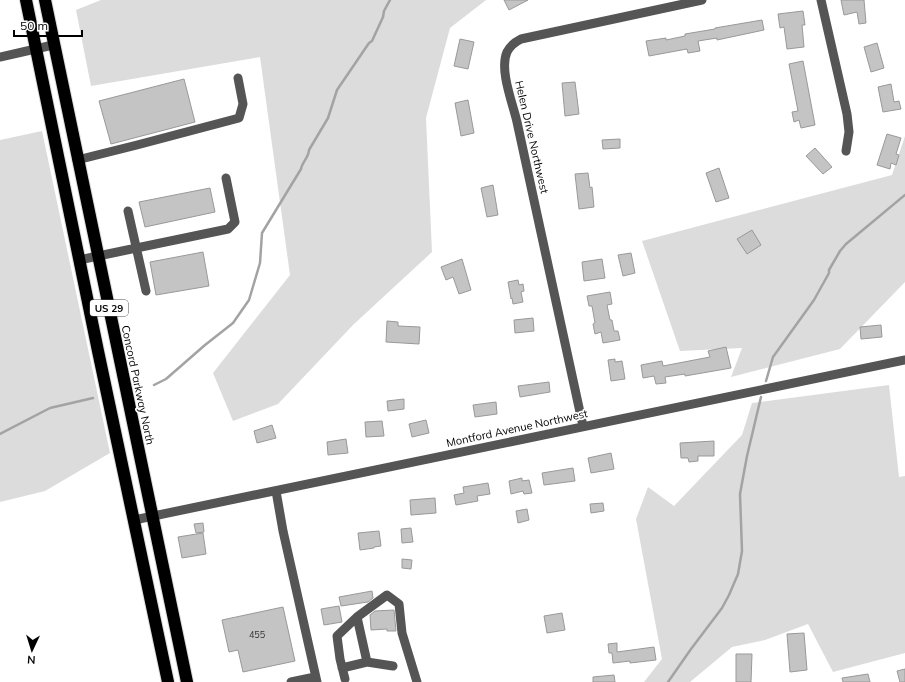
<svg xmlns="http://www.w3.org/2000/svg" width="905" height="682" font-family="Mulish,sans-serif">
<rect width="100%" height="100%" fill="#fff"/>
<!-- green -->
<path fill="#dcdcdc" d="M101,0h385l-36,28 -24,90 6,134 -79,73 -75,79 -45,17 -20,-48 77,-98 -30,-218 -169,29 -15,-76z
M42,131l68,322 -65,38 -45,11v-362z
M905,136v146l-65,67 -109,28 11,-29 -62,3 -38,-110 250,-66z
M889,385l10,92 6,-1v177l-72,19 -25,-48 -43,16 -33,7 -42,35h-46l18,-23 -26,-140 12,-32 26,19 68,-71 10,-32z"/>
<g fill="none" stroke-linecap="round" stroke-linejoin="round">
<!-- stream -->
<path stroke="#a3a3a3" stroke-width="2.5" d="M766,381l7,-24 41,-57 15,-27v-3l11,-19 6,-7 59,-49
M154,385l12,-6 39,-34 28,-22 16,-23 11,-37 2,-30 39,-64c1,-7 8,-12 8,-19l19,-32 9,-28 32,-47 3,-2 11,-24 1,-6 6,-11
M0,434l50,-26 43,-10
M668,682l23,-33 31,-41 7,-13 9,-21 4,-23 -2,-57 7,-38 14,-59"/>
</g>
<!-- building -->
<path fill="#c4c4c4" stroke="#999" d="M504,0h24l-19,10z
M841,0h23l2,23 -7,1 -2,-12 -13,3z
M803,11l2,14h-3l2,22 -17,2 -3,-22 -4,1 -2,-14z
M762,20l2,10 -47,10v-2l-19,3 2,10 -12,2 -1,-4 -38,7 -3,-15 20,-3v2l19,-4v-2l30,-5v-1z
M460,39l14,3 -6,27 -14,-3z
M877,43l7,25 -13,4 -7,-25z
M803,61l12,64 -14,3 -2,-8 -5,2 -2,-10 6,-1 -9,-47z
M184,79l11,43 -84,22 -12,-43z
M575,82l4,32 -14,2 -3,-33z
M891,84l3,18 5,-1 2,8 -18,3 -5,-25z
M468,100l6,33 -13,3 -6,-33z
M887,134l14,4 -5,16 3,1 -3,10 -5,-2 -1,6 -13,-4z
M620,139v9l-17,1 -1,-9z
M815,148l17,19 -9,7 -17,-18z
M719,168l10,30 -13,4 -10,-29z
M588,173l2,15 2,-1 2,20 -15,2 -4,-35z
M493,185l5,30 -11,2 -6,-29z
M210,188l5,24 -70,15 -6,-25z
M752,230l9,15 -14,9 -10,-15z
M203,252l6,34 -53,9 -6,-33z
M631,253l4,20 -12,3 -5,-21z
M462,259l9,31 -12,4 -6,-17 -7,3 -5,-13z
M602,259l3,19 -21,3 -2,-19z
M518,280l1,5 4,-1 1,7 -3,1 2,10 -10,2 -1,-6 -1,1 -3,-17z
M610,292l2,12 -5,1 3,15h2l2,11h4l2,9 -17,3 -2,-11 -6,2 -2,-10 2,-1 -3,-17h-3l-2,-10z
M533,318l1,13 -19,2 -1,-13z
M387,321l11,1v4l22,1 -1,17 -33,-2z
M881,325l1,12 -21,2 -1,-12z
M726,347l5,21 -46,8v-2l-20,3 1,6 -10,1 -2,-8 -11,2 -2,-13 21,-4 1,5 47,-9 -2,-6z
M615,359v3l7,-1 3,18 -14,2 -3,-21z
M549,382l1,10 -30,5 -2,-11z
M404,399v10l-16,2 -1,-10z
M496,402l1,12 -22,3 -2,-12z
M426,420l3,13 -17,4 -3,-13z
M382,421l2,15 -18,1 -1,-15z
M272,425l4,13 -19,5 -3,-12z
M346,439l2,14 -20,2 -1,-13z
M714,441v15h-16v5l-9,1 -1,-4h-7l-1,-15z
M611,453l3,16 -23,4 -3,-15z
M573,468l2,13 -31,4 -2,-12z
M522,478v3l7,-1 3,13 -8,1 -1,-3 -12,3 -2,-13z
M488,483l2,11 -13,2 1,5 -22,4 -2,-10 10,-2 -1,-6z
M435,498l1,15 -25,2 -1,-15z
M603,503l1,8 -13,2 -1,-9z
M527,509l2,11 -11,3 -2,-12z
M203,523l1,9 -8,1 -2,-9z
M411,528l2,14 -11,1 -1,-14z
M379,531l2,15 -7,1v1l-14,2 -2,-17z
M203,533l3,21 -24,4 -4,-21z
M402,559l10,1 -1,9 -9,-1z
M372,591l1,7 -5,4 -27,4 -2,-9z
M339,606l3,16 -18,3 -3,-16z
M283,607l12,54 -52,11 -5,-22 -9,2 -7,-32z
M394,610l2,21h-9v-2l-16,1 -1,-15 5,-4z
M562,613l3,17 -18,3 -3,-17z
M804,633l3,37 -17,2 -3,-38z
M617,643v9l37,-5 2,13 -26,3v-2l-17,2 -1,-10h-3l-1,-9z
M736,654h16l-1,28h-15z
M905,669v13h-5l-3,-11z
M868,674l2,8h-27l-1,-4z
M614,675l1,7h-22v-5z"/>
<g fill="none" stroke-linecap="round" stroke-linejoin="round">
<defs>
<path id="highway" d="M26,0l72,351 70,331
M45,0l142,682"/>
</defs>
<!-- highway casing -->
<use href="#highway" stroke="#dbdbdb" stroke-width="14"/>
<!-- minor -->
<path stroke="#555" stroke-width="9" d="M821,0l26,114 2,18 -3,19
M0,57l53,-12
M77,160l60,-15 102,-27 4,-14 -5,-26
M128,211l18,80
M79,260l149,-31 7,-7 -9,-44
M583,426l-66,-304c-4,-18 -18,-52 -10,-70 3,-6 8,-10 14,-13l181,-39
M276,491l7,40 34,151
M134,520l771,-160
M367,662l26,4
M342,668l25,-6 -10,-45 30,-22 12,9 3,29 15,49
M345,679l-5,-20 -3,-23 20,-19
M291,682l24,-5 -3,4"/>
<!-- highway -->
<use href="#highway" stroke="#000" stroke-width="12"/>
</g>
<g text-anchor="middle" stroke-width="3.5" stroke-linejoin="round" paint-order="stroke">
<!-- number labels -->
<g font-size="9" fill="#313131">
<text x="257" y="638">455</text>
</g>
<!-- shield labels -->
<rect fill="#fff" stroke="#4c4c4c" stroke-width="1" x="90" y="300" width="38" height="16" rx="3"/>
<g font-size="10" font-weight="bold" fill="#000">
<text x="109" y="312">US 29</text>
</g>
<!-- street labels -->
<g font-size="11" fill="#000" stroke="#fff">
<text transform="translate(532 137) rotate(77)" y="4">Helen Drive Northwest</text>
<text transform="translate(138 385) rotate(78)" y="4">Concord Parkway North</text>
<text transform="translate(517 428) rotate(-12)" y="4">Montford Avenue Northwest</text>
</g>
</g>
<!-- north arrow -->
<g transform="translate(32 650) rotate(184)" stroke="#ffffff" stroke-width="3" paint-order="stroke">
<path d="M0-3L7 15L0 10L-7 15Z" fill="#000000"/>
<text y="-6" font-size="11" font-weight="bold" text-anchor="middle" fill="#000000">N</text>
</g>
<!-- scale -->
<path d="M14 30v6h68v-6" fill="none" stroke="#000000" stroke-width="2"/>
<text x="20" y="30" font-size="12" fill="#000000" stroke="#ffffff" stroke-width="3" paint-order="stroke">50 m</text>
</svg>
